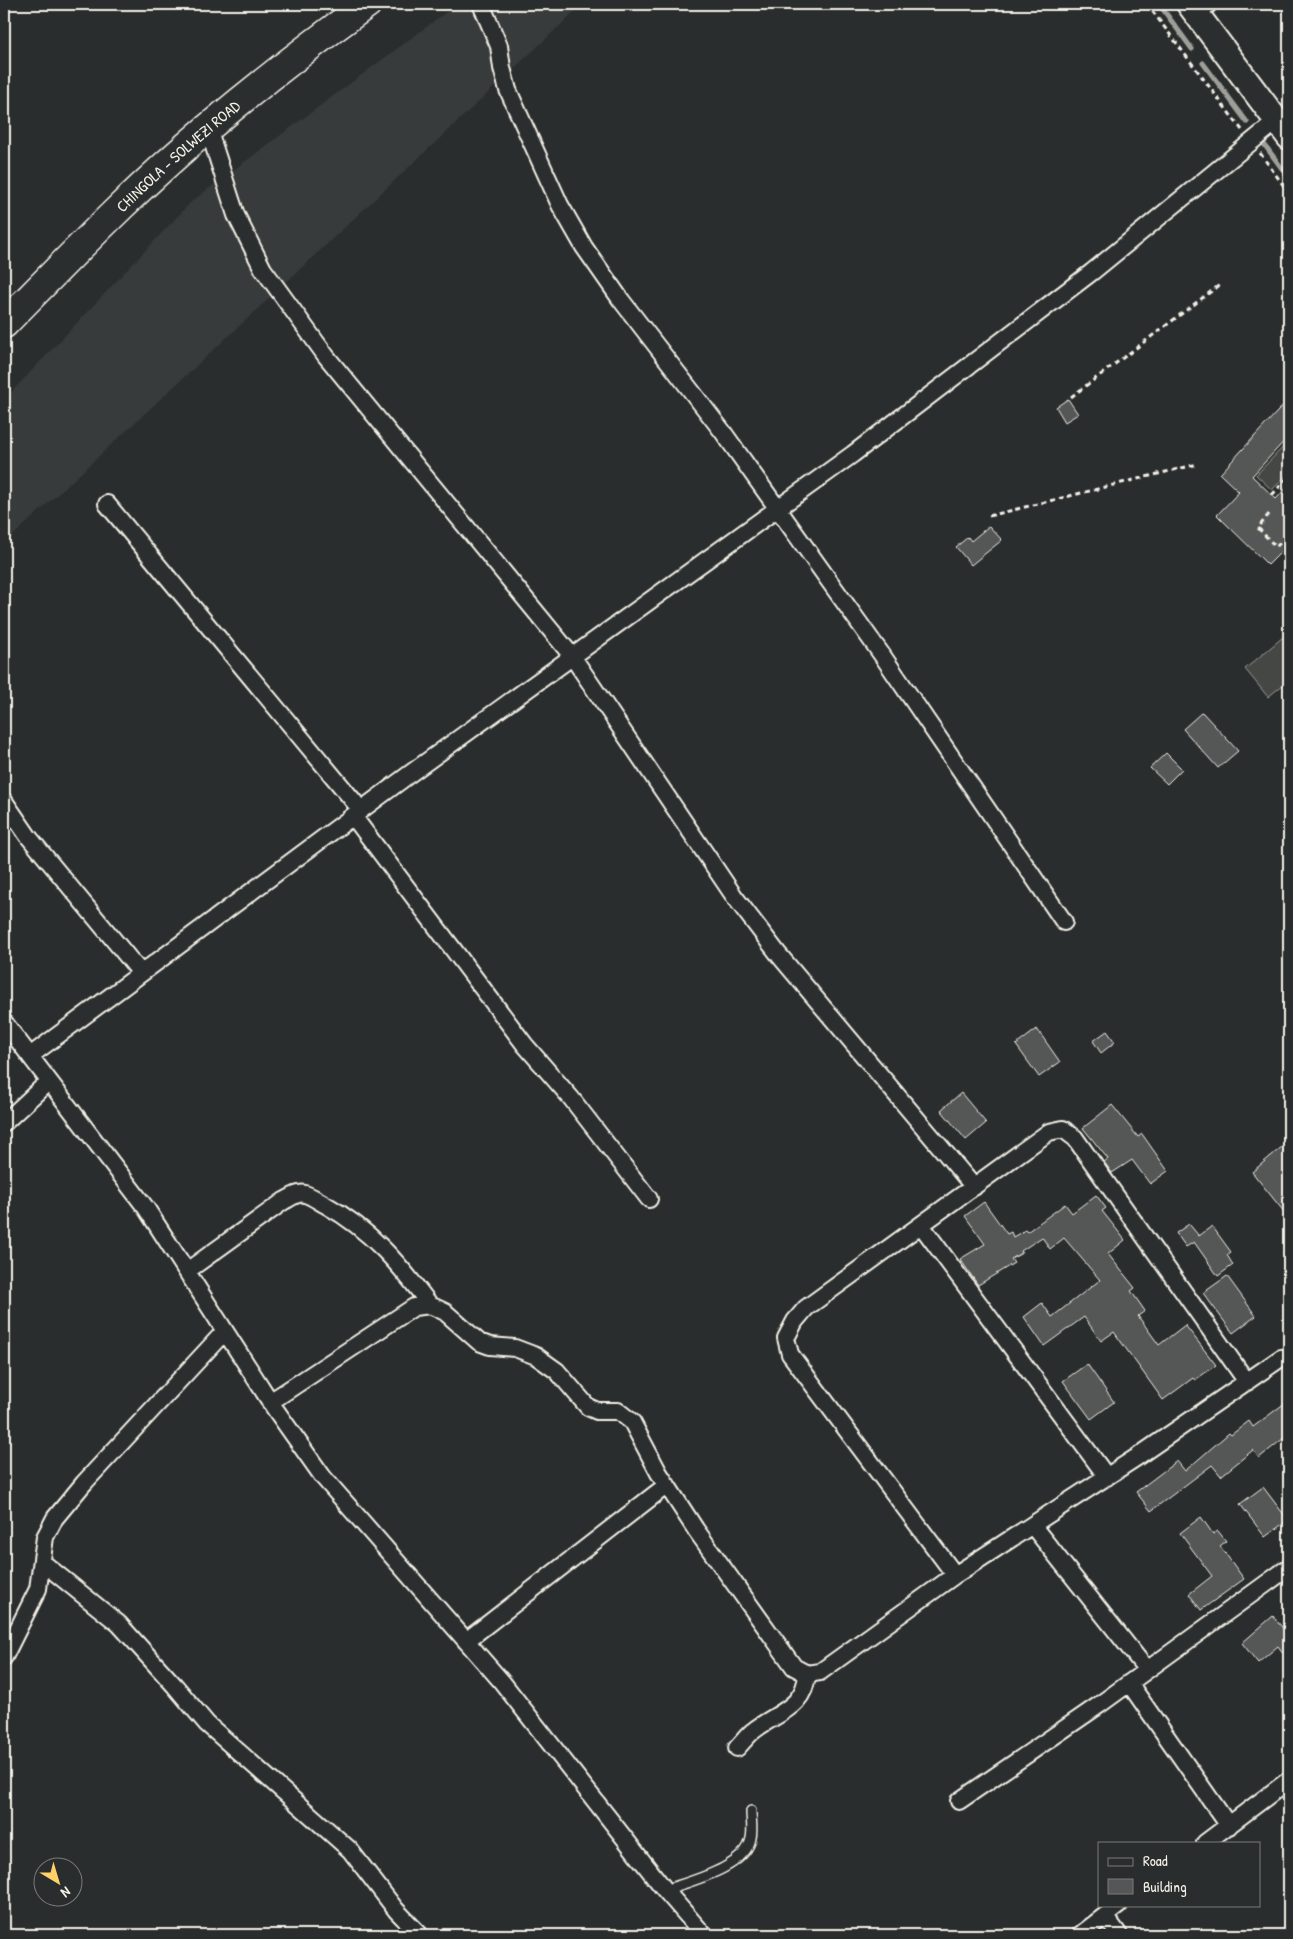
<svg xmlns="http://www.w3.org/2000/svg" width="1293" height="1939" font-family="'Patrick Hand',sans-serif">
<rect width="100%" height="100%" fill="#2a2d2e"/>
<filter id="ink" filterUnits="userSpaceOnUse"><feTurbulence type="fractalNoise" baseFrequency=".02" numOctaves="2"/><feDisplacementMap in="SourceGraphic" scale="10" xChannelSelector="R" yChannelSelector="G"/><feConvolveMatrix kernelMatrix="1 2 1 2 8 2 1 2 1" color-interpolation-filters="sRGB"/></filter>
<g filter="url(#ink)">
<!-- built -->
<path fill="#373a3a" d="M457,4h126l-336,315 -243,225v-144l188,-199z"/>
<!-- green -->
<path fill="#444645" stroke="#9c9c96" d="M1289,441v31l-17,18 -16,-15z
M1289,632v48l-21,17 -23,-28z"/>
<g fill="none" stroke-linecap="round" stroke-linejoin="round">
<!-- stream -->
<path stroke="#9f9f9a" stroke-width="5" d="M1159,4l33,45
M1203,63l44,59
M1264,144l25,34
M1280,543l9,8"/>
</g>
<!-- building -->
<path fill="#555756" stroke="#f4f1e8" d="M1068,399l10,15 -13,8 -9,-15z
M1289,399v37l-37,40 24,23 13,-14v59l-21,21 -51,-50 22,-23 -19,-18z
M989,526l13,14 -31,25 -15,-18 12,-10 3,4z
M1202,712l36,39 -20,17 -35,-39z
M1166,753l16,16 -15,15 -17,-16z
M1037,1029l23,33 -21,15 -23,-32z
M1107,1031l8,11 -14,11 -8,-12z
M961,1093l25,30 -20,17 -25,-30z
M1112,1105l26,32 4,-3 26,37 -18,13 -18,-24 -20,13 -8,-11 4,-3 -25,-31z
M1289,1141v77l-37,-46z
M1096,1195l10,13 -4,3 23,29 -17,14 27,34 -4,3 14,20 -7,5 21,29 26,-20 31,40 -21,15 -2,-2 -30,22 -49,-68 -13,9 -17,-24 -40,29 -20,-29 18,-14 10,14 48,-37 -36,-42 -14,11 -8,-12 -21,14 1,2 -11,6 3,4 -36,22 -18,-26 25,-15 -20,-28 19,-14 23,32 4,-2 2,5 12,-7 2,2 38,-28 7,9z
M1189,1224l10,12 13,-10 19,26 -4,3 6,10 -15,11 -24,-34 -8,5 -10,-14z
M1227,1276l29,40 -23,17 -30,-40z
M1087,1364l27,38 -23,17 -28,-38z
M1289,1400v34l-30,24 -6,-8 -32,26 -9,-11 -61,46 -15,-19 41,-31 8,10 44,-38 2,2 18,-14 4,6z
M1263,1487l25,33 -23,17 -25,-33z
M1201,1517l12,17 5,-3 8,10 -6,5 24,33 -43,31 -12,-16 23,-18 -32,-43z
M1273,1616l16,20v25l-11,-15 -20,17 -16,-20z"/>
<g fill="none" stroke-linecap="round" stroke-linejoin="round">
<defs>
<path id="service" d="M665,1890c25,-9 81,-22 86,-52 2,-8 0,-19 0,-27"/>
<path id="minor" d="M481,4l18,42 3,22 6,22 52,115 24,42 37,53 102,132 159,223 182,267
M1196,13l13,-9
M208,128l28,87 27,54 63,87 246,300 162,240 45,59 195,232
M107,504l254,306
M4,801l24,35 113,137
M353,816l172,229 46,53 78,101
M4,1022l142,186 129,201 48,68 179,205 163,208 39,45
M30,1056l381,-283 442,-319 239,-182 185,-151
M4,1123l45,-42
M921,1225l186,252
M187,1271l97,-70c6,-3 14,-9 21,-7 7,2 15,8 21,11 45,25 74,60 104,100
M270,1402l144,-95 16,-2 15,7 34,30 11,4 25,2 21,8 21,15 31,36 9,4h21l14,11 27,51 37,57 98,137 13,7 13,-2 135,-97 182,-118 144,-99 8,-1
M1032,1525l115,145
M42,1562l77,62 56,62 32,38 143,126 46,60 24,25
M955,1575l-165,-221 -4,-16 9,-17 11,-13 243,-176 14,-3 12,9 172,244
M466,1641l201,-156
M4,1657l34,-68 7,-52 10,-19 29,-35 141,-152
M1129,1683l100,143
M737,1748c5,-5 10,-12 16,-17 23,-18 52,-23 54,-57
M959,1801l140,-96 190,-138
M1205,1843l84,-63
M1105,1916l14,19
M1080,1935l39,-30"/>
<path id="secondary" d="M1189,4l100,133"/>
<g id="trunk">
<path id="s1" d="M4,324c66,-67 132,-136 205,-197 51,-43 104,-84 158,-123"/>
</g>
</defs>
<!-- service casing -->
<use href="#service" stroke="#f4f1e8" stroke-width="12"/>
<!-- minor casing -->
<use href="#minor" stroke="#f4f1e8" stroke-width="20"/>
<!-- secondary casing -->
<use href="#secondary" stroke="#f4f1e8" stroke-width="28"/>
<!-- trunk casing -->
<use href="#trunk" stroke="#f4f1e8" stroke-width="31"/>
<!-- path -->
<path stroke="#f4f1e8" stroke-width="3" stroke-dasharray="5 4" stroke-linecap="butt" d="M1147,4l95,126
M1260,153l29,40
M1071,397l150,-113
M1272,495l17,-19
M1269,514l-11,14 18,19 13,-13
M989,516l209,-52"/>
<!-- service -->
<use href="#service" stroke="#2a2d2e" stroke-width="9"/>
<!-- minor -->
<use href="#minor" stroke="#2a2d2e" stroke-width="16"/>
<!-- secondary -->
<use href="#secondary" stroke="#2a2d2e" stroke-width="24"/>
<!-- trunk -->
<use href="#trunk" stroke="#2a2d2e" stroke-width="28"/>
</g>
</g>
<g text-anchor="middle" stroke-width="4.5" stroke-linejoin="round" paint-order="stroke">
<!-- street labels -->
<g font-size="16" fill="#f4f1e8" stroke="#2a2d2e">
<text dy="6" stroke="none"><textPath href="#s1" startOffset="242">CHINGOLA - SOLWEZI ROAD</textPath></text>
</g>
</g>
<!-- margin -->
<rect width="1293" height="1939" fill="none" stroke="#2a2d2e" stroke-width="20"/>
<rect x="10" y="10" width="1273" height="1919" fill="none" stroke="#f4f1e8" stroke-width="2" filter="url(#ink)"/>
<!-- legend -->
<rect x="1098" y="1842" width="162" height="65" fill="#2a2d2e" stroke="#7b7b78"/>
<rect x="1108" y="1858" width="25" height="8" fill="#2a2d2e" stroke="#7b7b78"/>
<text x="1143" y="1866" font-size="15" fill="#f4f1e8">Road</text>
<rect x="1108" y="1879" width="25" height="15" fill="#555756" stroke="#7b7b78"/>
<text x="1143" y="1892" font-size="15" fill="#f4f1e8">Building</text>
<!-- north arrow -->
<g transform="translate(58 1882) rotate(142)"><circle r="24" fill="#2a2d2e" stroke="#7b7b78"/>
<path d="M0-4L9 19L0 12L-9 19Z" fill="#ffd166"/>
<text y="-8" font-size="14" font-weight="bold" text-anchor="middle" fill="#f4f1e8">N</text>
</g>
</svg>
